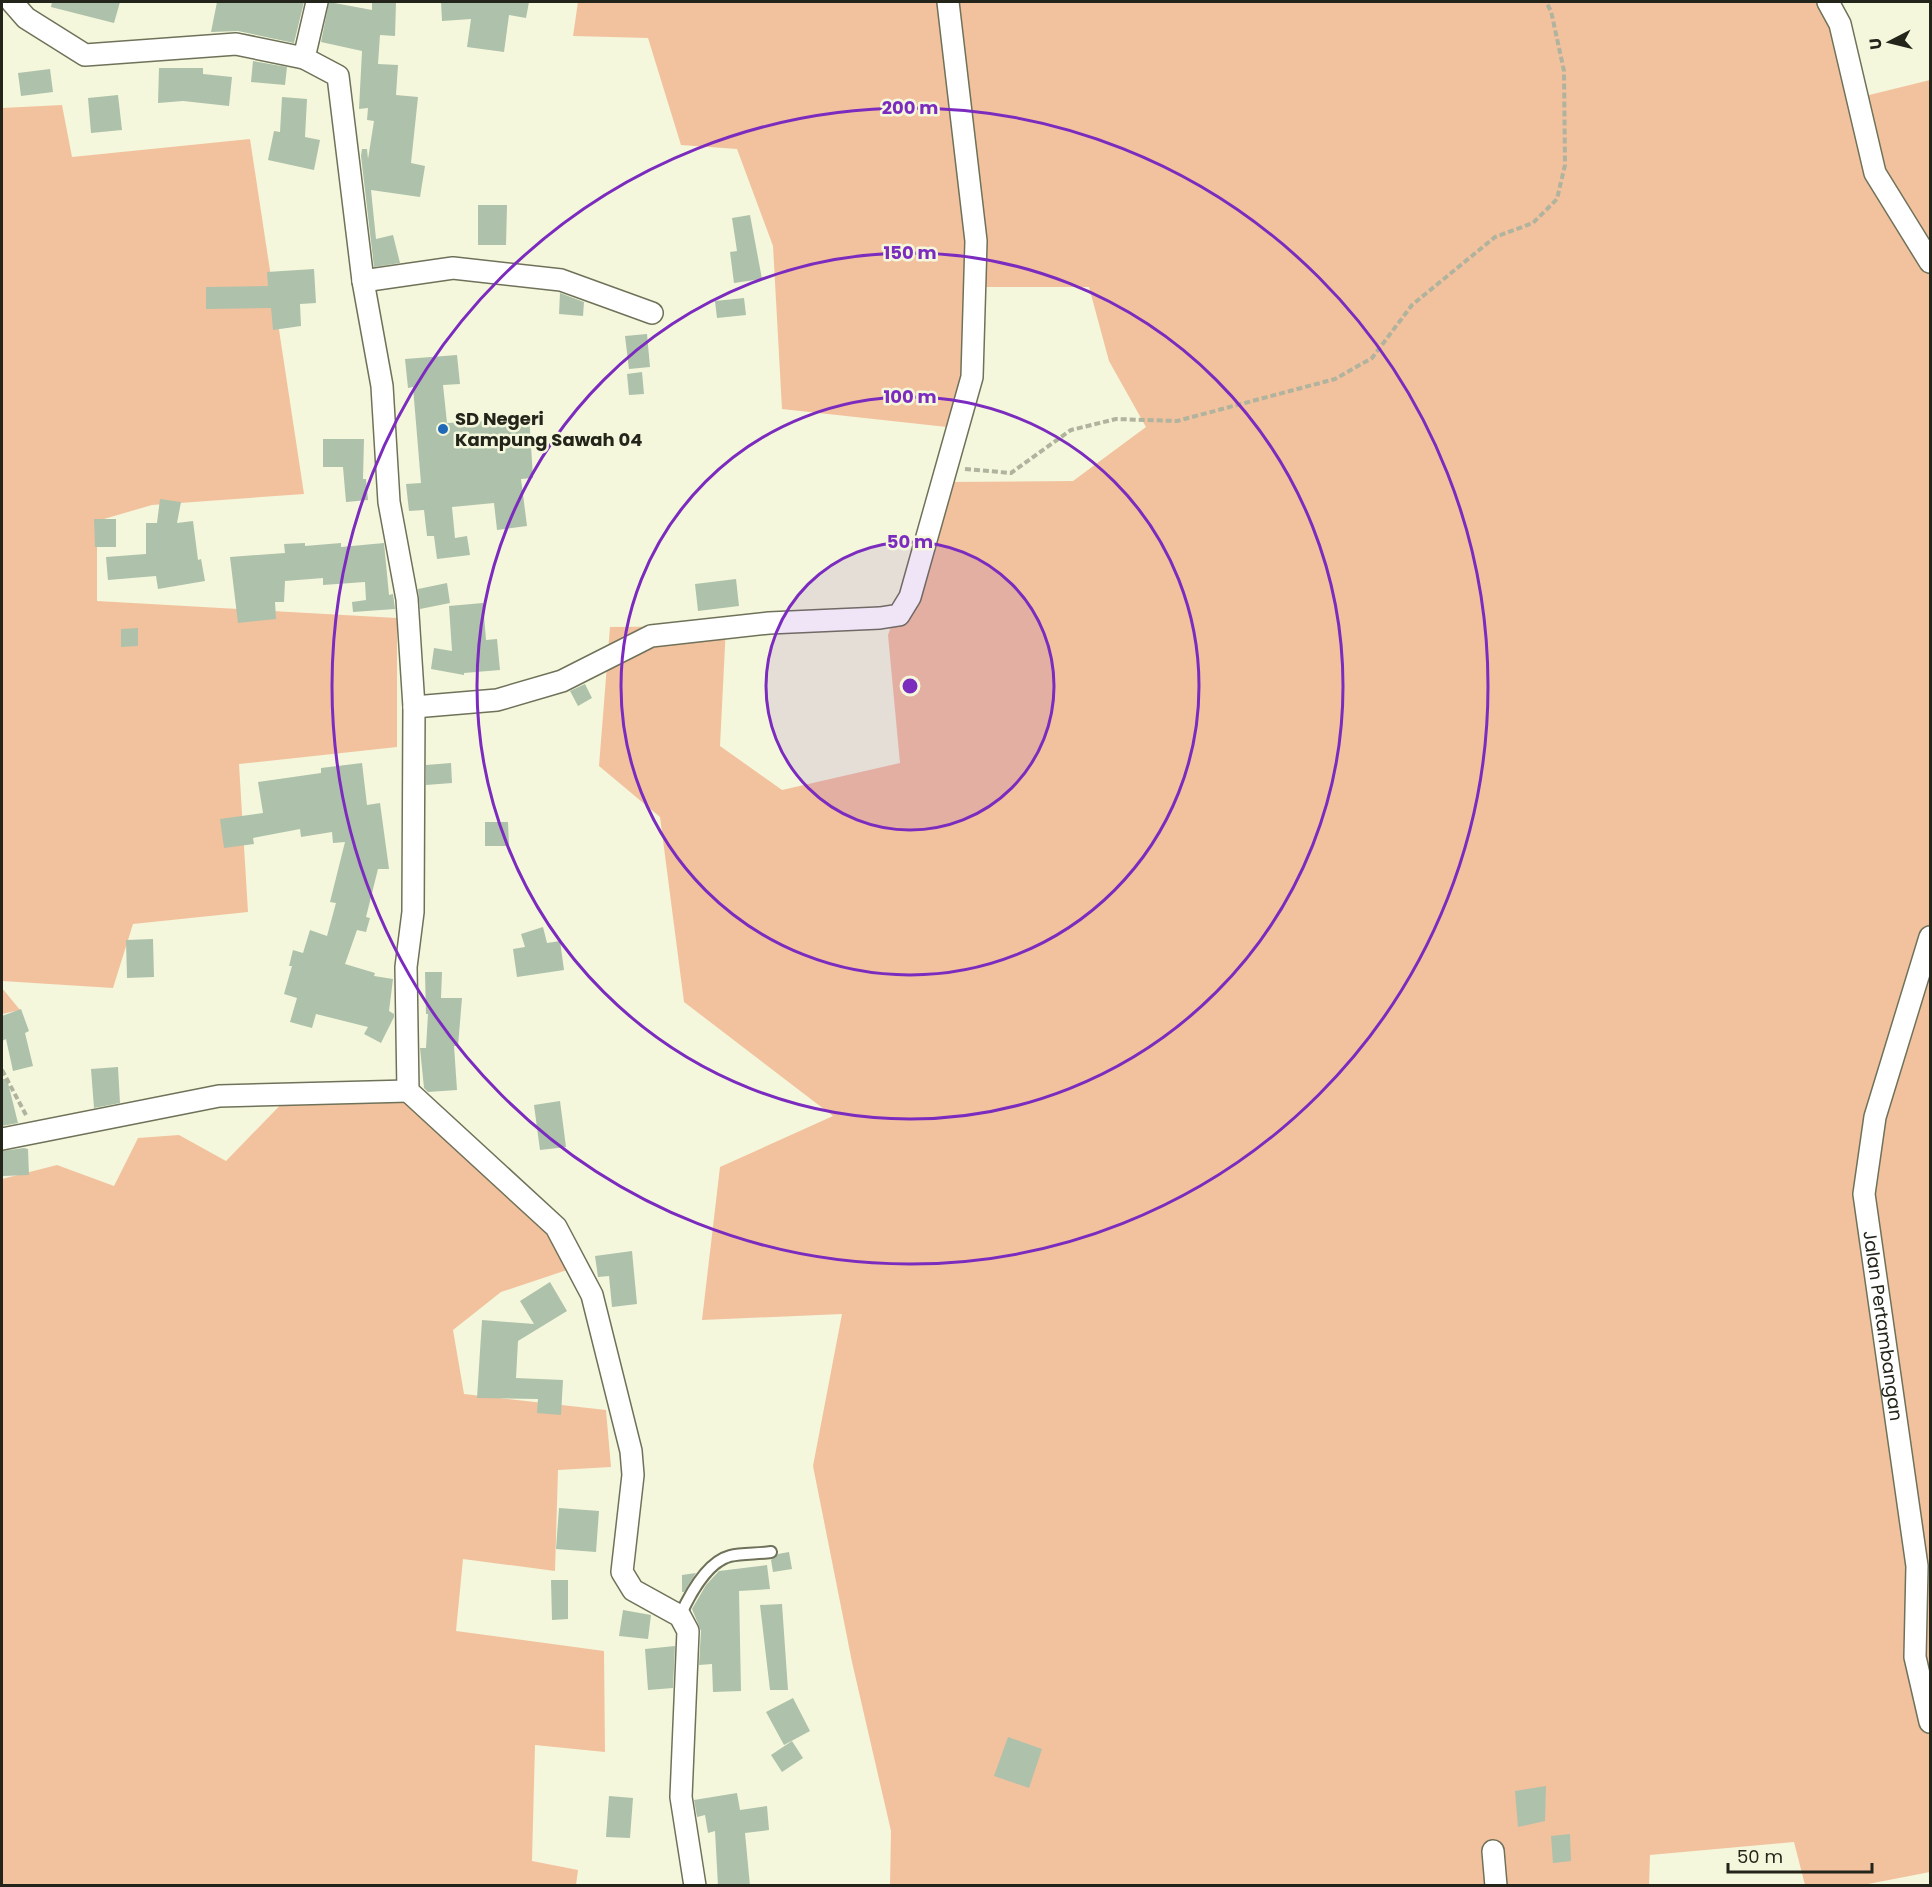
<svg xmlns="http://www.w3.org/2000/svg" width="1932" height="1887" font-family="Poppins,sans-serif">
<rect width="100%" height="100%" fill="#f4f7db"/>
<!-- green -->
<path fill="#f2c29f" d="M578,2h1244l31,97 77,-19v1792l-67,13h-58l-11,-43 -144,13 -1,31 -759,-1 1,-54 -39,-169 -39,-196 29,-152 -140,6 18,-153 113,-51 -149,-114 -24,-185 -61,-51 11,-139 116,-1 -6,120 62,44 118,-27 -12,-128 57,-153 128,-1 73,-54 -37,-66 -20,-74h-114l-19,141 -174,-19 -9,-163 -36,-97 -56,-4 -33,-107 -75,-2z
M62,105l10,52 178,-18 54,355 -152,11 -55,16v80l300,17v129l-158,17 9,148 -115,12 -20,64 -111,-7v-873z
M2,988l18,22 -18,4z
M399,1092l151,122 26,53 -75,25 -48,38 11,64 142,16 5,57 -53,3 -3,101 -92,-12 -7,72 148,20 1,101 -70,-7 -3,116 46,9 -2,15h-574v-706l55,-14 57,21 24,-48 41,-3 47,26 66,-68z"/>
<!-- building -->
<path fill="#aec1ab" d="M52,2h68l-6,21 -63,-16z
M217,2h87l-10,41 -56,-12 -27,1z
M329,2l43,8v-8h24l-1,34 -15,-1 -2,29 20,1 -2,30 22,2 -7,66 14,3 -5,31 -49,-7 5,49 17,-4 7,28 -26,4 -13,-111 1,-7h5l1,10 6,-38 -7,-1 1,-12 -9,1 3,-58 -41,-9z
M441,2h88l-3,16 -17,-3 -5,37 -37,-5 4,-28 -29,2z
M253,61l34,6 -2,18 -34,-3z
M159,68h44v6l29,3 -3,29 -46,-5 -25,2z
M50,69l3,23 -32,4 -3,-23z
M118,95l4,35 -31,3 -3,-35z
M282,97l25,2 -2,38 15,3 -6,30 -46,-10 6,-29 6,1z
M478,205h29l-1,40h-28z
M750,215l12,64 -28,4 -4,-31 7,-1 -5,-33z
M314,269l2,34 -16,1 1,22 -28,4 -2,-22 -65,1v-22l62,-1 -1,-14z
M560,293l24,9 -1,14 -24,-2z
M744,298l2,17 -29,3 -2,-17z
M647,334l3,33 -21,2 -4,-33z
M457,355l3,29 -17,1 4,38 53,-3 -1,-4 30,-2 4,64 -12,1 6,47 -30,4 -3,-27 -42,4 3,31 12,-2 3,19 -33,4 -3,-23h-7l-3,-26 -15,1 -3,-27 15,-1 -8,-96 -5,1 -3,-29z
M642,372l2,22 -15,1 -2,-21z
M323,439h41l-1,40h3l2,21 -22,2 -3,-35h-20z
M160,499l21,3 -4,21 16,-2 5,39 3,-1 4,22 -47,8 -2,-13 -48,4 -2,-23 40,-3v-31h11z
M94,519h22v28h-21z
M305,543v3l36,-3v4l43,-4 5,52 4,-1 2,15 -42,3 -1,-10 14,-2 -1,-18 -42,3v-7l-38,3 -1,21h-9l1,17 -38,4 -8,-66 55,-4 -1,-9z
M736,579l3,27 -41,5 -3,-27z
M447,583l3,20 -30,6 -2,-20z
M483,603l3,37 11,-1 3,31 -36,3v2l-33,-6 3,-21 18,3 -3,-45z
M138,628v18l-17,1v-18z
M585,684l7,14 -14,8 -8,-15z
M362,763l5,42 13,-2 9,66h-11l-12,48 4,1 -4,14 -9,-2 -12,34 30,9 -1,3 19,3 -4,32 5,3v3l-13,26 -17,-9 4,-7 -52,-13 -4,14 -22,-6 7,-24 -13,-4 8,-28h-3l4,-16 10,3 7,-23 17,6 9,-33 -6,-1 15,-60 -12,1 -1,-11 -31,5 -1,-8 -47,9 1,6 -30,4 -4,-29 43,-6 -5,-31 63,-9v-5z
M451,763l1,20 -26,2v-20z
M485,822h23l1,24h-24z
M543,927l4,16 13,-2 4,29 -47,7 -4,-28 12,-2 -4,-13z
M153,939l1,38 -27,1 -1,-38z
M425,972h17l-1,26h21l-4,48h-4l3,44 -29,2 -4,-4 -4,-40h6l2,-34h-2z
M21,1009l8,22 -4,2 8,33 -20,5 -7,-32 -4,2v-25z
M118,1067l2,36 -26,5 -3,-39z
M2,1079h5l11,44 -16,3z
M560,1101l6,46 -26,3 -6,-45z
M24,1148l4,1 1,26 -26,1 -1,-25z
M632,1251l5,53 -25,3 -3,-31 -11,1 -3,-21z
M550,1282l17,29 -49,30 -2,37 47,2 -2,35 -24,-2 1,-14 -61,-1 5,-78 52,4 -14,-23z
M559,1508l40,3 -3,41 -40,-3z
M789,1552l3,17 -19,3 -2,-12 7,-6z
M767,1565l3,24 -31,2 2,100 -28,1 -1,-28 -13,1 2,-34 -9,-22 14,-24 13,-14z
M696,1573l-12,19h-2v-17z
M551,1580h17v39l-16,1z
M782,1604l6,86h-18l-10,-85z
M623,1610l28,5 -3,24 -29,-3z
M675,1646l-2,42 -25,2 -3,-41z
M793,1698l17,33 -26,14 -18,-33z
M1008,1737l34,12 -13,39 -35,-12z
M792,1741l11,17 -21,14 -11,-17z
M1546,1786l-1,35 -27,6 -3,-36z
M737,1793l3,17 27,-4 2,24 -24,3 5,53h-32l-3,-55 -7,2 -3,-18 -8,2 -3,-17z
M609,1796l24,2 -3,40 -24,-1z
M1570,1834l1,27 -18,2 -2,-27z"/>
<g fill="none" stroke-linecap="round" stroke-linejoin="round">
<defs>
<path id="lane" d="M680,1616c9,-20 27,-54 50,-60 12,-3 28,-2 41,-4"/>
<g id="street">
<path d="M12,2l14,16 59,37 151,-11 68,14 34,18 25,205 19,105 7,116 18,97 7,108 -1,205 -7,55 2,124 148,136 36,68 39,156 2,24 -11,97 11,18 47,26 8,15 -7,166 14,89"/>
<path d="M1828,2l12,22 35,149 55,89"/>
<path d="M304,58l13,-56"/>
<path d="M363,281l90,-13 108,12 91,33"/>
<path d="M414,707l83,-7 65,-19 89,-45 118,-13 111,-5 19,-3 11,-18 62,-220 4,-136 -28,-239"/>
<path id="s1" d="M1930,937l-55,180 -11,77 53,372 -2,91 15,65"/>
<path d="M2,1139l217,-43 189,-5"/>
<path d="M1493,1851l3,35"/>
</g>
</defs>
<!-- lane casing -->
<use href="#lane" stroke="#6f7259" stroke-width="14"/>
<!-- street casing -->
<use href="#street" stroke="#6f7259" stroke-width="24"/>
<!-- path -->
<path stroke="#b0b39d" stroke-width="4" stroke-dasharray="6 3" stroke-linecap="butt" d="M965,469l46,4 60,-43 45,-11 61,2 158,-42 37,-21 40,-53 83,-68 38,-14 24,-24 8,-34 -1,-94 -13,-60 -5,-9
M2,1070l24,45"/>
<!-- lane -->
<use href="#lane" stroke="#fff" stroke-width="10"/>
<!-- street -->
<use href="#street" stroke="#fff" stroke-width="21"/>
</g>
<!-- distance rings -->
<circle cx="910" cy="686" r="144" fill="#7b2cbf" fill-opacity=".12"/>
<g fill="none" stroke="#7b2cbf" stroke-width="3">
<circle cx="910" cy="686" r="144"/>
<circle cx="910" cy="686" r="289"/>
<circle cx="910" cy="686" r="433"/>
<circle cx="910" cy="686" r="578"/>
</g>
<!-- markers -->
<circle fill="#2068b8" stroke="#f4f7db" stroke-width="2" cx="443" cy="429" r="6"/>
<g text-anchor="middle" stroke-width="5" stroke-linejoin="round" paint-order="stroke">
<!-- poi labels -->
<g font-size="18" font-weight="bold" fill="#23241a" stroke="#f4f7db" text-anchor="start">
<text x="455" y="425">SD Negeri<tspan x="455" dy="21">Kampung Sawah 04</tspan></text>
</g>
<!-- street labels -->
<g font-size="18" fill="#23241a" stroke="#f4f7db">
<text dy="6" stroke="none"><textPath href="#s1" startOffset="399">Jalan Pertambangan</textPath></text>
</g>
</g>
<circle cx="910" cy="686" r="9" fill="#7b2cbf" stroke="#f4f7db" stroke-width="3"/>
<g font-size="18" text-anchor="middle" font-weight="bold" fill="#7b2cbf" stroke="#f4f7db" stroke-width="5" stroke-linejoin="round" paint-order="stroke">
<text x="910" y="114">200 m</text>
<text x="910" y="259">150 m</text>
<text x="910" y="403">100 m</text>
<text x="910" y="548">50 m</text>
</g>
<!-- border -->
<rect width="1932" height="1887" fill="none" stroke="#23241a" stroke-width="6"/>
<!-- north arrow -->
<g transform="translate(1890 42) rotate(263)" stroke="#f4f7db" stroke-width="4.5" paint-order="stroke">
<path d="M0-4.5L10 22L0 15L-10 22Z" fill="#23241a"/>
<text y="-9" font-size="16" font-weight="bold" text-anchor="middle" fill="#23241a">U</text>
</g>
<!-- scale -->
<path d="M1728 1863v9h144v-9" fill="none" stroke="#23241a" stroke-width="3"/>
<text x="1737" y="1863" font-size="18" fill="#23241a" stroke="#f4f7db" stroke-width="4.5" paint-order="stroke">50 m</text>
</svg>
